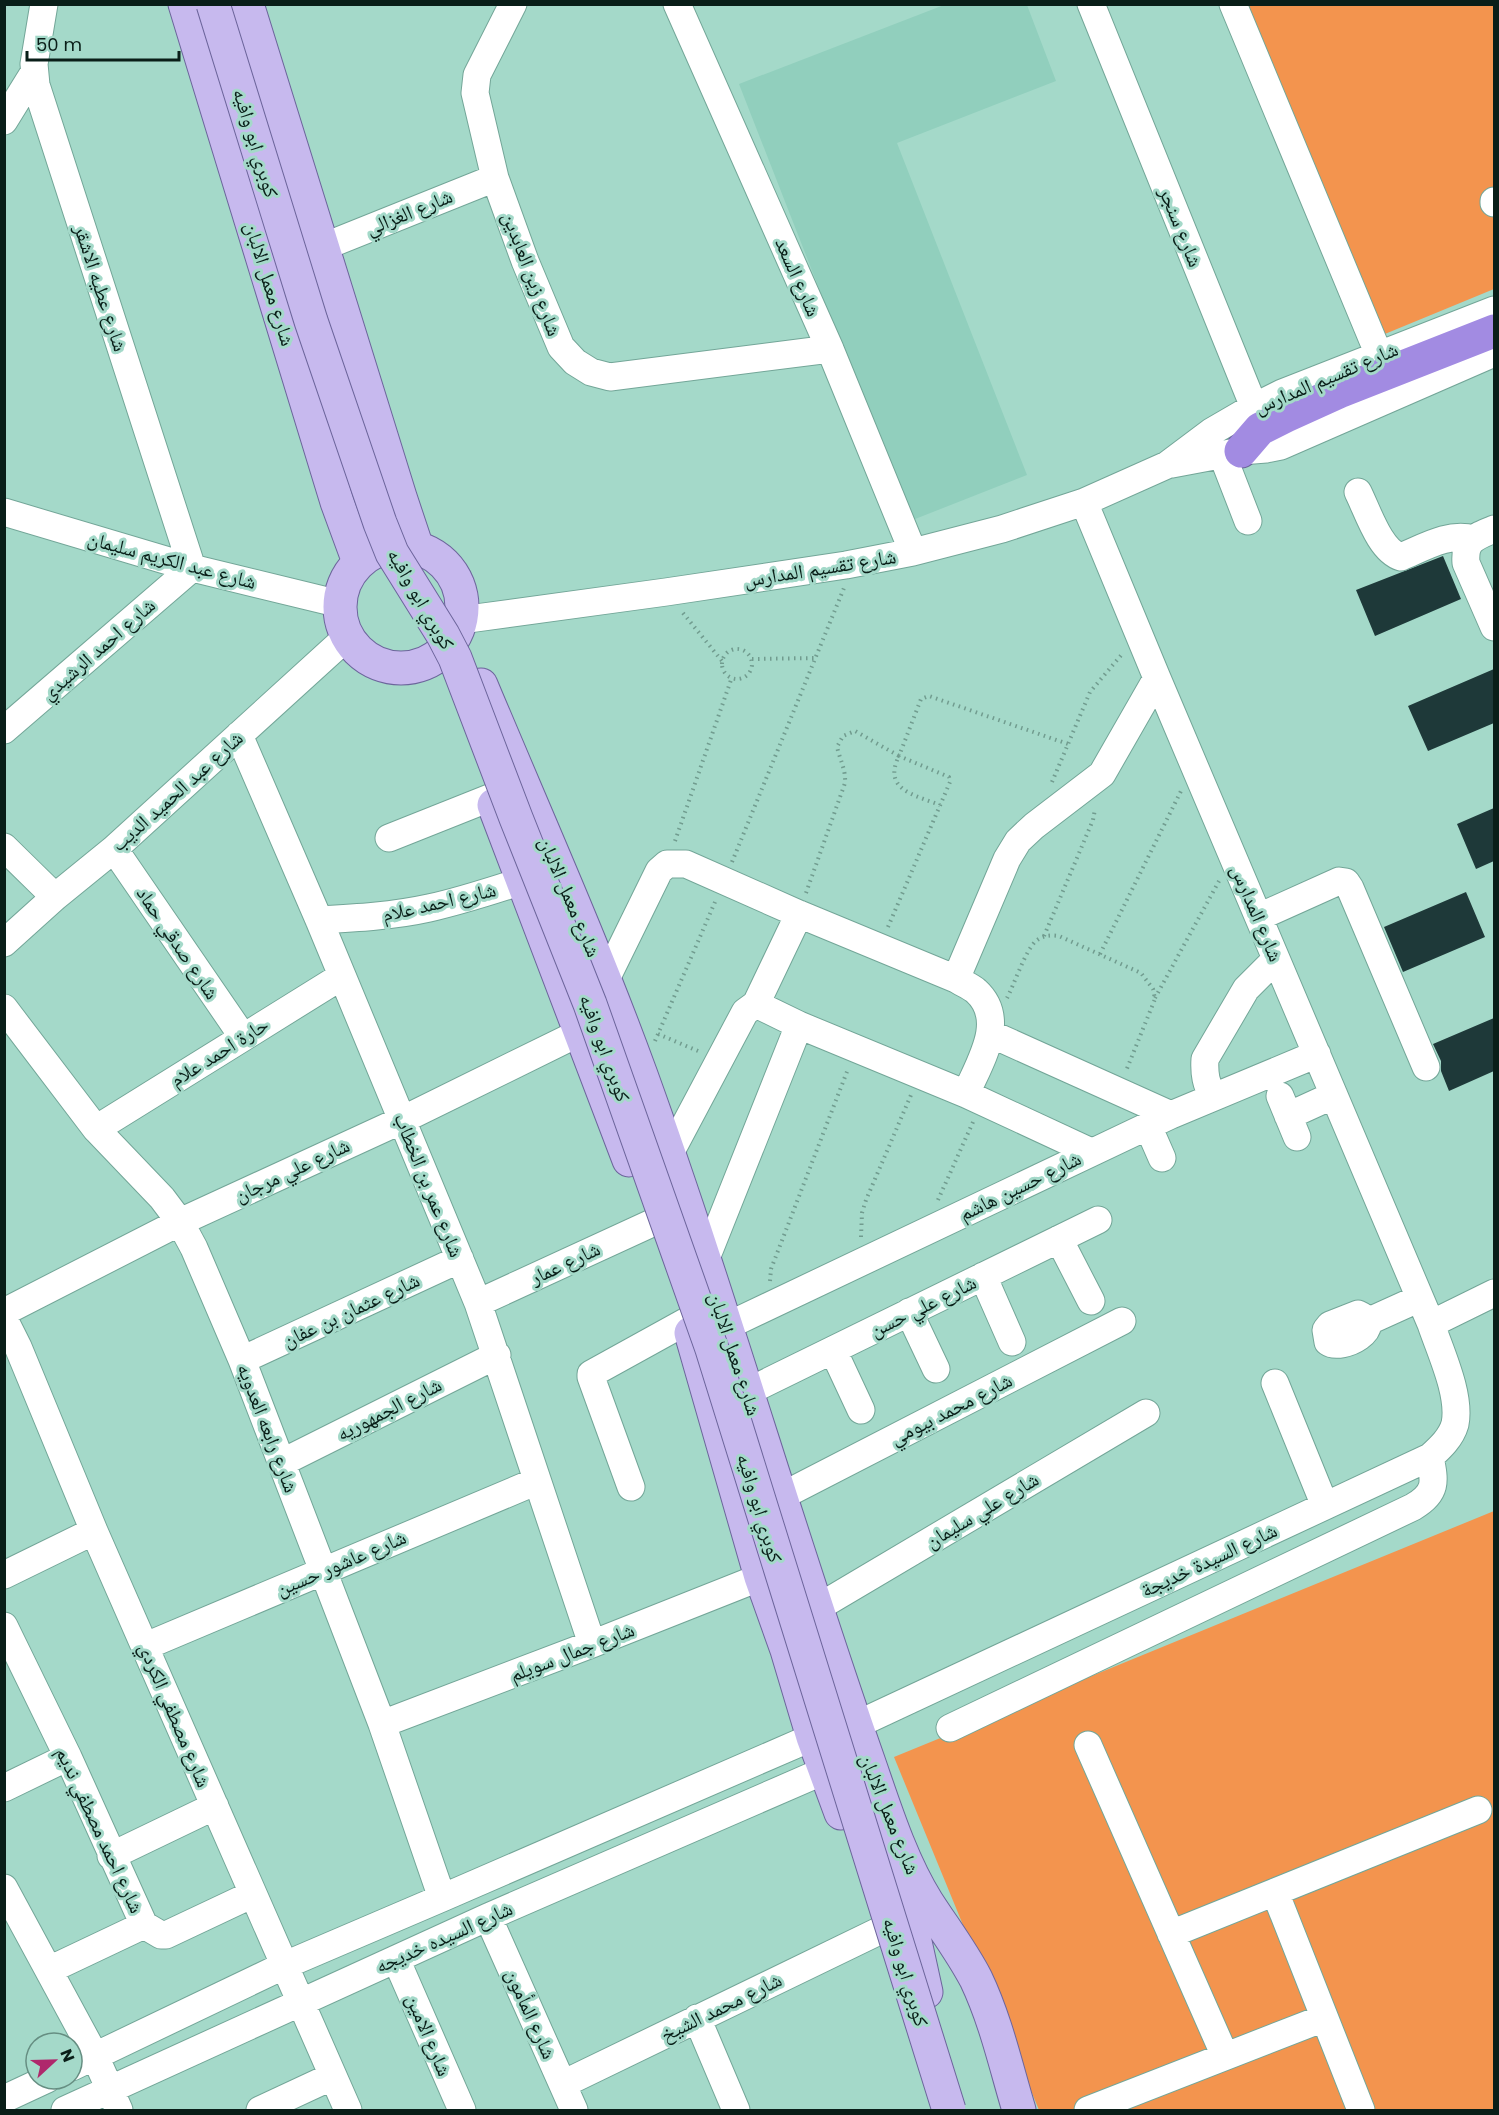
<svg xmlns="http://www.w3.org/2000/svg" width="1499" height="2115" font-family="Poppins,'Noto Naskh Arabic',sans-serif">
<rect width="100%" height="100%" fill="#a4d9c9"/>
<!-- built -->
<path fill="#91cfbd" d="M944,5h83l29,76 -159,62 130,332 -117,46 -171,-437z"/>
<!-- green -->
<path fill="#f3944e" d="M1232,5h262v284l-131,54z
M1494,1511v599h-455l-145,-353z"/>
<!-- building -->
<path fill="#1e3939" d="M1443,556l18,43 -86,37 -19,-46z
M1494,669v54l-66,28 -20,-45z
M1494,808v53l-18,8 -19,-45z
M1466,892l19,45 -82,35 -19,-45z
M1494,1018v53l-45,20 -8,-20v-10l-8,-17z"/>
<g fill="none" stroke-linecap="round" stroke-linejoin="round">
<defs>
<path id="minor" d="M513,4l-36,71 -2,18 20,85 30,83 36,86 14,15 16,10 19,5 220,-28
M677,4l153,345 83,203
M1091,4l163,403 -5,17
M1233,4l146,351
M4,121l29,-47
M1494,201v2
M323,247l172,-69
M1222,454l26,67
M1172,464l69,-13 25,-2 15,-3 213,-93
M1358,492c10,20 22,59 43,65 22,-9 48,-25 72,-18
M4,512l188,56 148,36
M1494,529c-18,8 -30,10 -28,34l28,64
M461,620l205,-28 180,-27 67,-13 89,-23 82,-27 83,-37 44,-33 43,-25 28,-14 212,-83
M4,730l188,-162 -156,-483 -2,-21 10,-60
M239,735l80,185 159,383 114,341
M389,838l103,-41
M4,847l51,50
M114,849l129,188
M1259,917l80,-36 7,1 4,6 76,179
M319,920c37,-2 74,-4 110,-12 32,-7 62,-17 93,-27
M4,943l51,-46 59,-48 234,-213
M956,979l51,-120 11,-18 16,-15 68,-52 55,-96
M605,981l54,-110 8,-7h19l113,50 157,65c6,4 14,7 20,12 32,29 3,72 -10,103
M756,1004l43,21 167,69 125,58
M4,1008l92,121 66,69 18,24 14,26 48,112 140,364 60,174
M991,1034l180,81
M1280,1096l17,41
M1213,1097c-7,-13 -9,-23 -8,-38l41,-70 30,-30
M1288,1116l46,-21
M1148,1126l14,32
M96,1129l246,-153
M668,1157l77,-145 11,-8 43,-90
M1059,1239l32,62
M705,1261l94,-236
M983,1276l29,66
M478,1303l174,-80
M4,1312l176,-90 222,-102 179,-88
M909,1312l27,57
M1358,1314c29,13 -16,38 -30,28l-2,-12 4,-5z
M4,1319l14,28 76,184 254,579
M1367,1322l53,-24
M1431,1324l63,-31
M727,1326l444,-211 146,-61
M833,1350l28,60
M242,1360l218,-101
M1275,1383l50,123
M747,1392l351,-172
M281,1463l216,-108
M631,1487l-40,-110v-3l96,-53
M780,1497l342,-176
M4,1575l90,-44
M817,1608l329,-195
M4,1626l64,131 76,168 17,10h5l87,-41
M146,1646l391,-165
M382,1724l210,-80 169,-67
M856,1725l574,-268c10,-9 21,-19 25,-33 6,-29 -15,-73 -24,-100l-274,-646 -73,-176
M950,1728l463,-221c24,-14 22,-25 17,-50
M1088,1745l137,311
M4,1788l64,-31
M111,1856l104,-50
M4,1888l91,168 24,54
M1275,1892l86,218
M488,1917l86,193
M1171,1934l307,-124
M396,1959l66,151
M49,1970l95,-45
M697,2018l39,92
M72,2067l211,-101 159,-68 371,-161
M563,2084l316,-153
M4,2099l43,-20
M65,2110l423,-193 338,-147
M260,2110l73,-34
M1088,2110l236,-92"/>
<path id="major" d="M185,4l152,498 22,60
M247,4l153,493 17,51
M340 607a61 61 0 1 1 122 0a61 61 0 1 1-122 0Z
M481,685c54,129 112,258 160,390 82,227 147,458 227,685 16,46 33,101 59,142 16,25 35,50 49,77 20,42 30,88 43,131
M494,805l135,355
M691,1333l70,244 26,73 26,87 28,76
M900,1873l26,119"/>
<path id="highway" d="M1241,451l19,-22 26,-13 53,-24 155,-61"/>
</defs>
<!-- minor casing -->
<use href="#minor" stroke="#73a698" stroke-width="29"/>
<!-- major casing -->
<use href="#major" stroke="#6c659b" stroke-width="35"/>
<!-- highway casing -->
<use href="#highway" stroke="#6c659b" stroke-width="35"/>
<!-- path -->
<path stroke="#719c8f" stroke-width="4" stroke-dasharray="1.5 4.5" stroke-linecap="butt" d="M683,613l39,48
M722 664a15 15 0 1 1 30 0a15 15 0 1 1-30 0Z
M752,659l64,-1
M1052,782l38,-90 33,-39
M675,841l57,-164
M732,862l112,-274
M806,893l39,-110c1,-13 -5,-23 -8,-36l6,-11 12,-5 44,25c-17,34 16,39 41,49
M888,927l62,-145 -1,-5 -50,-21 22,-57 8,-3 139,48
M1044,936l49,-116 2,-11
M1100,954l81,-163
M1007,998c7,-13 19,-49 29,-57 7,-6 15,-6 23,-5l82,37 12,16 2,10 -29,72
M1155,998l64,-117
M658,1034l40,17
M655,1041l60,-139
M938,1200l35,-78
M861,1237l1,-24 4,-13 45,-105
M770,1281l1,-12 77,-200"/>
<!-- minor -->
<use href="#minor" stroke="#fff" stroke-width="27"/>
<!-- major -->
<use href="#major" stroke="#c7b9ee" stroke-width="33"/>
<!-- highway -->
<use href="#highway" stroke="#a28be2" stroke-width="33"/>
<defs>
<path id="major-bridge" d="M213,4l98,317 69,202 12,30 51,82 12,23 61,160 74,186 122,345 237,761"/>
</defs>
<!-- major-bridge casing -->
<use href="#major-bridge" stroke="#6c659b" stroke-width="35" stroke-linecap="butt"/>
<!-- major-bridge -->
<use href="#major-bridge" stroke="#c7b9ee" stroke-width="33"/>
</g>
<g text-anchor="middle" stroke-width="6" stroke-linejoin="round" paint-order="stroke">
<!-- street labels -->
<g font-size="20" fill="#091e18" stroke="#a4d9c9">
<text transform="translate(256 143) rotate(73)" y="7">كوبري ابو وافيه</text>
<text transform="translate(409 212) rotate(-22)" y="7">شارع الغزالي</text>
<text transform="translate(1181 227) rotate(68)" y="7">شارع سنجر</text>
<text transform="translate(532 274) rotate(69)" y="7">شارع زين العابدين</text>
<text transform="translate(798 277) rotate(66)" y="7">شارع السعد</text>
<text transform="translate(270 284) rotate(73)" y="7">شارع معمل الالبان</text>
<text transform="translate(101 288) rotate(72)" y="7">شارع عطيه الاشقر</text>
<text transform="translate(1326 378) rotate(-23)" y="7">شارع تقسيم المدارس</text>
<text transform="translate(172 560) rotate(15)" y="7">شارع عبد الكريم سليمان</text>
<text transform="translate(820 568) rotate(-9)" y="7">شارع تقسيم المدارس</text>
<text transform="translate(421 599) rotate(60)" y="7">كوبري ابو وافيه</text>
<text transform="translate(98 649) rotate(-41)" y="7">شارع احمد الرشيدي</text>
<text transform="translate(177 791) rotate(-42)" y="7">شارع عبد الحميد الديب</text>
<text transform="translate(570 897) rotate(67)" y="7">شارع معمل الالبان</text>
<text transform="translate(439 902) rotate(-13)" y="7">شارع احمد علام</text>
<text transform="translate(1257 913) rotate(67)" y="7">شارع المدارس</text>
<text transform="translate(178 943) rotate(56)" y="7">شارع صدقي حماد</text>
<text transform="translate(605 1048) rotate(70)" y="7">كوبري ابو وافيه</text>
<text transform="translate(219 1052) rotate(-32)" y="7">حارة احمد علام</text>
<text transform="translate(292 1170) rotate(-25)" y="7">شارع علي مرجان</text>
<text transform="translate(429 1185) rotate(68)" y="7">شارع عمر بن الخطاب</text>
<text transform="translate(1020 1186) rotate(-26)" y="7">شارع حسين هاشم</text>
<text transform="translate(565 1263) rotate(-25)" y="7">شارع عمار</text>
<text transform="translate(923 1306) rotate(-26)" y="7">شارع علي حسن</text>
<text transform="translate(351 1310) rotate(-25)" y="7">شارع عثمان بن عفان</text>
<text transform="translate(735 1354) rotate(72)" y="7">شارع معمل الالبان</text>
<text transform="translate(389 1409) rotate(-27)" y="7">شارع الجمهوريه</text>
<text transform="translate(951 1409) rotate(-27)" y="7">شارع محمد بيومي</text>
<text transform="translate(268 1428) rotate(69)" y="7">شارع رابعه العدويه</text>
<text transform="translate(760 1508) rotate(73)" y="7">كوبري ابو وافيه</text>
<text transform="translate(982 1510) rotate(-31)" y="7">شارع علي سليمان</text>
<text transform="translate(1209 1560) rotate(-25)" y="7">شارع السيدة خديجة</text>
<text transform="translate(341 1563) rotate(-23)" y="7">شارع عاشور حسين</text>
<text transform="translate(572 1652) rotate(-21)" y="7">شارع جمال سويلم</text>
<text transform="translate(175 1715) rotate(67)" y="7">شارع مصطفي الكردي</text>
<text transform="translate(890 1814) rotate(68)" y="7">شارع معمل الالبان</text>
<text transform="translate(100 1830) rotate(65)" y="7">شارع احمد مصطفي نديم</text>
<text transform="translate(444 1937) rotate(-24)" y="7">شارع السيده خديجه</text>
<text transform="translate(906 1972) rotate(73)" y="7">كوبري ابو وافيه</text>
<text transform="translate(721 2007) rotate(-26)" y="7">شارع محمد الشيخ</text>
<text transform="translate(531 2014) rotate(66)" y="7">شارع المأمون</text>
<text transform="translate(429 2035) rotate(67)" y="7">شارع الامين</text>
</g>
</g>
<!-- border -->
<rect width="1499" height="2115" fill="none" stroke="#091e18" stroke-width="12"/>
<!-- north arrow -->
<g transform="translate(54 2061) rotate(68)"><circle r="28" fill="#a4d9c9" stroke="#668e82" stroke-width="1.5"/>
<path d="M0-4.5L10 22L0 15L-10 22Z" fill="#af286c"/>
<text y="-9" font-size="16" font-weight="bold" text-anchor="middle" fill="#091e18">N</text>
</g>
<!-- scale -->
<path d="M27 51v9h152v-9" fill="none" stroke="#091e18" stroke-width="3"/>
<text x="36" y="51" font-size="18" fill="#091e18" stroke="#a4d9c9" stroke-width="4.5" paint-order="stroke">50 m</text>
</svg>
